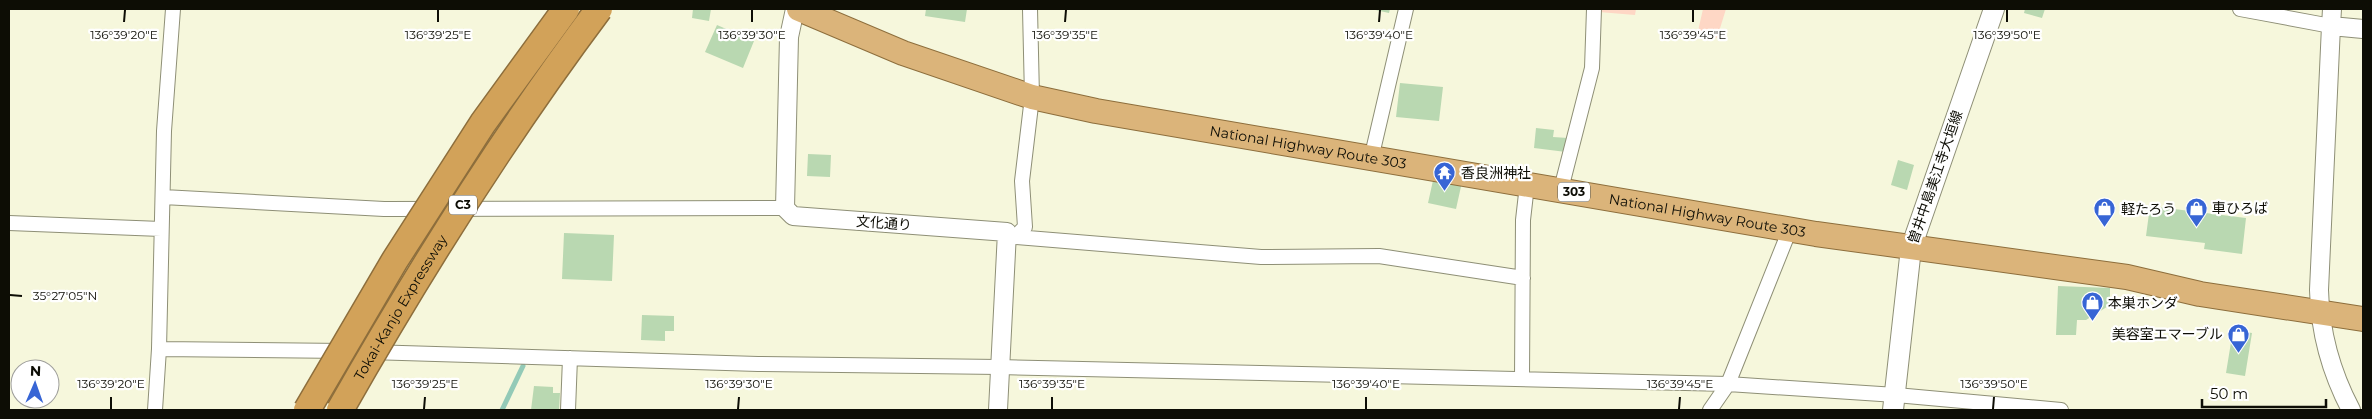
<svg xmlns="http://www.w3.org/2000/svg" width="2372" height="419" font-family="Montserrat,'Noto Sans JP',sans-serif">
<rect width="100%" height="100%" fill="#f6f7dc"/>
<!-- green -->
<path fill="#fed7c5" d="M1599,9h37l-1,6 -36,-3z
M1703,9h23l-9,29 -19,-7z"/>
<g fill="none" stroke-linecap="round" stroke-linejoin="round">
<!-- stream -->
<path stroke="#93cab7" stroke-width="5" d="M502,410l21,-44"/>
</g>
<!-- building -->
<path fill="#b9d8b1" d="M693,9h18l-2,12 -17,-3z
M926,9h41l-2,13 -40,-6z
M1371,9h19l-1,4z
M2025,9h20l-3,9 -18,-5z
M717,25l37,16 -11,27 -38,-16z
M1400,83l43,4 -4,34 -43,-4z
M1536,128l18,2 -1,7 15,1 -2,14 -32,-4z
M808,154l23,1 -1,22 -23,-1z
M1898,160l16,5 -7,25 -16,-5z
M1434,176l28,6 -6,27 -28,-6z
M2150,206l96,12 -4,36 -38,-5 1,-6 -59,-7z
M564,233l50,2 -2,46 -50,-2z
M2058,286l52,2v17l-24,15h-9l-1,15h-20z
M642,315l32,1v15h-9v10l-24,-1z
M2233,330l19,3 -7,43 -19,-3z
M534,386l19,1v6h7l-1,17h-28z"/>
<g fill="none" stroke-linecap="round" stroke-linejoin="round">
<defs>
<path id="minor" d="M1030,9l2,88 -10,84 3,46 -10,10 246,20 118,-1 144,22
M2240,9l91,17
M1371,159l35,-150
M1561,189l31,-121 2,-59
M163,197l221,12 401,-1
M9,223l152,6
M159,349l186,2
M369,352l389,12 241,3 729,17 168,11 165,15
M1522,378l1,-158 4,-35
M155,410l4,-61 5,-218 9,-122
M568,410l2,-52
M1710,410l18,-26 62,-155"/>
<path id="tertiary" d="M795,9l-6,28 -4,171 8,8 214,16 -9,178
M2331,26l1,-17
M2351,410c-19,-36 -31,-78 -32,-120l12,-264 32,3"/>
<path id="secondary" d="M1893,410l18,-162 83,-239"/>
<g id="trunk">
<path id="s1" d="M799,9l104,44 129,44 64,14 720,123 311,43 73,17 163,25"/>
</g>
</defs>
<!-- minor casing -->
<use href="#minor" stroke="#8e8f76" stroke-width="16"/>
<!-- tertiary casing -->
<use href="#tertiary" stroke="#8e8f76" stroke-width="20"/>
<!-- secondary casing -->
<use href="#secondary" stroke="#8e8f76" stroke-width="22"/>
<!-- trunk casing -->
<use href="#trunk" stroke="#8d6e3c" stroke-width="26"/>
<!-- minor -->
<use href="#minor" stroke="#fff" stroke-width="14"/>
<!-- tertiary -->
<use href="#tertiary" stroke="#fff" stroke-width="18"/>
<!-- secondary -->
<use href="#secondary" stroke="#fff" stroke-width="20"/>
<!-- trunk -->
<use href="#trunk" stroke="#dbb47a" stroke-width="24"/>
<defs>
<g id="motorway-bridge">
<path d="M307,410l88,-150 88,-137 83,-114"/>
<path id="s2" d="M340,410c79,-139 163,-273 259,-401"/>
</g>
</defs>
<!-- motorway-bridge casing -->
<use href="#motorway-bridge" stroke="#8d6e3c" stroke-width="29" stroke-linecap="butt"/>
<!-- motorway-bridge -->
<use href="#motorway-bridge" stroke="#d2a259" stroke-width="26"/>
</g>
<!-- ticks -->
<path fill="none" stroke="#0d0d05" stroke-width="2" d="M124,22l1,-12M438,22v-12M752,22v-12M1065,22l1,-12M1379,22l1,-12M1693,22v-12M2007,22v-12M10,295l12,1M111,409v-12M424,409l1,-12M738,409l1,-12M1052,409v-12M1366,409v-12M1679,409l1,-12M1993,409l1,-12"/>
<!-- icons -->
<defs>
<symbol id="temple-pin" viewBox="-11 -11 22 30"><path d="M0 17L-7.5 6A9.5 9.5 0 1 1 7.5 6Z" fill="#3765d5" stroke="#fff"/><path d="M0-6L5-2H3V0L6.5 2.5H4V6H1.5V3h-3V6H-4V2.5H-6.5L-3 0V-2H-5Z" fill="#fff"/></symbol>
<symbol id="shop-pin" viewBox="-11 -11 22 30"><path d="M0 17L-7.5 6A9.5 9.5 0 1 1 7.5 6Z" fill="#3765d5" stroke="#fff"/><path d="M-5-2.5h2.3a2.7 3.5 0 0 1 5.4 0H5L5.5 6h-11ZM-1.5-2.5h3a1.5 2.3 0 0 0-3 0Z" fill="#fff"/></symbol>
</defs>
<g fill-rule="evenodd">
<use href="#temple-pin" x="1432" y="160" width="25" height="34"/>
<use href="#shop-pin" x="2184" y="196" width="25" height="34"/>
<use href="#shop-pin" x="2092" y="196" width="25" height="34"/>
<use href="#shop-pin" x="2080" y="290" width="25" height="34"/>
<use href="#shop-pin" x="2226" y="322" width="25" height="34"/>
</g>
<g text-anchor="middle" stroke-width="4.5" stroke-linejoin="round" paint-order="stroke">
<!-- shield labels -->
<g fill="#fff" stroke="#565650" stroke-width="1">
<rect x="1558" y="182.5" width="32" height="19" rx="4"/>
<rect x="449" y="195.5" width="28" height="19" rx="4"/>
</g>
<g font-size="12" font-weight="bold" fill="#0d0d05">
<text x="1574" y="196">303</text>
<text x="463" y="209">C3</text>
</g>
<!-- street labels -->
<g font-size="14" fill="#0d0d05" stroke="#fff">
<text dy="5" stroke="none"><textPath href="#s1" startOffset="530">National Highway Route 303</textPath></text>
<text transform="translate(1935 177) rotate(-71)" y="5">曽井中島美江寺大垣線</text>
<text dy="5" stroke="none"><textPath href="#s1" startOffset="935">National Highway Route 303</textPath></text>
<text transform="translate(884 223) rotate(4)" y="5">文化通り</text>
<text dy="5" stroke="none"><textPath href="#s2" startOffset="119">Tokai-Kanjo Expressway</textPath></text>
</g>
<!-- poi labels -->
<g font-size="14" fill="#0d0d05" stroke="#fff" text-anchor="start">
<text x="1461" y="178">香良洲神社</text>
<text x="2212" y="213">車ひろば</text>
<text x="2121" y="214">軽たろう</text>
<text x="2108" y="308">本巣ホンダ</text>
<text x="2223" y="339" text-anchor="end">美容室エマーブル</text>
</g>
</g>
<g font-size="12" text-anchor="middle" fill="#0d0d05" stroke="#fff" stroke-width="4.5" stroke-linejoin="round" paint-order="stroke">
<text x="124" y="39">136°39'20"E</text>
<text x="438" y="39">136°39'25"E</text>
<text x="752" y="39">136°39'30"E</text>
<text x="1065" y="39">136°39'35"E</text>
<text x="1379" y="39">136°39'40"E</text>
<text x="1693" y="39">136°39'45"E</text>
<text x="2007" y="39">136°39'50"E</text>
<text x="65" y="300">35°27'05"N</text>
<text x="111" y="388">136°39'20"E</text>
<text x="425" y="388">136°39'25"E</text>
<text x="739" y="388">136°39'30"E</text>
<text x="1052" y="388">136°39'35"E</text>
<text x="1366" y="388">136°39'40"E</text>
<text x="1680" y="388">136°39'45"E</text>
<text x="1994" y="388">136°39'50"E</text>
</g>
<!-- border -->
<rect width="2372" height="419" fill="none" stroke="#0d0d05" stroke-width="20"/>
<!-- north arrow -->
<g transform="translate(35 384) rotate(2)"><circle r="24" fill="#ffffff" stroke="#9e9e9b"/>
<path d="M0-4L9 19L0 12L-9 19Z" fill="#3765d5"/>
<text y="-8" font-size="14" font-weight="bold" text-anchor="middle" fill="#0d0d05">N</text>
</g>
<!-- scale -->
<path d="M2202 399v8h124v-8" fill="none" stroke="#0d0d05" stroke-width="2.5"/>
<text x="2210" y="399" font-size="15" fill="#0d0d05" stroke="#ffffff" stroke-width="4" paint-order="stroke">50 m</text>
</svg>
